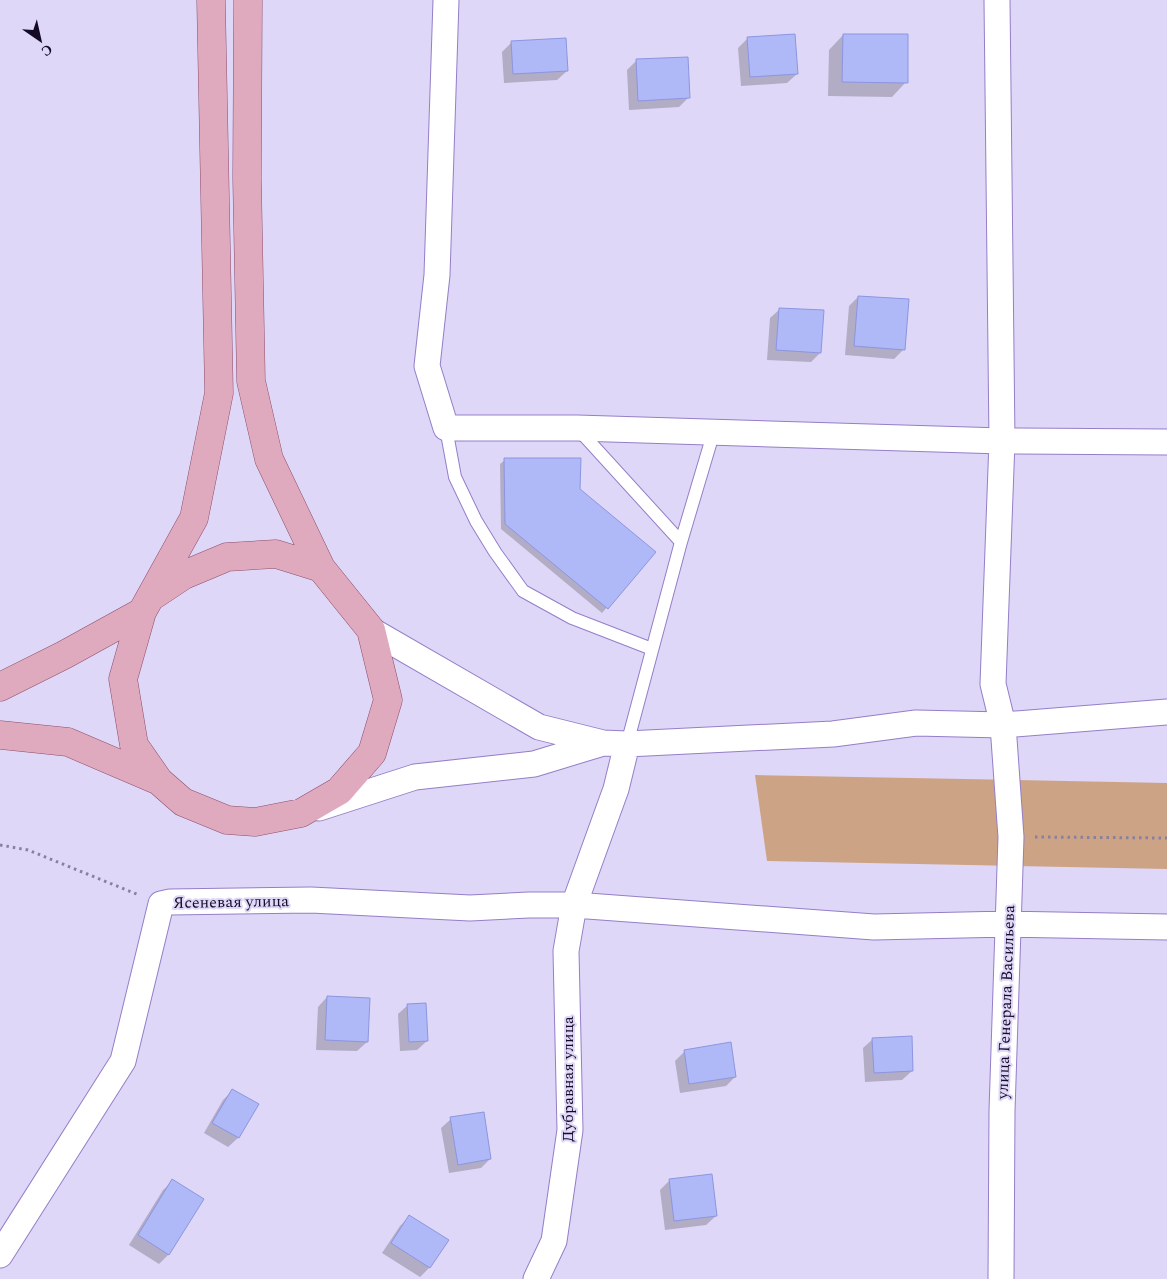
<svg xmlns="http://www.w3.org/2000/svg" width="1167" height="1279" font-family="Spectral,serif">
<rect width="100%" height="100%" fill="#dfd7f7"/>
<!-- green -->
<path fill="#cda385" d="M755,775l412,8v86l-400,-8z"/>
<!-- shadow -->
<path fill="#0003" d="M843,35l63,47 -14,15 -64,-1 1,-46z
M748,38l49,36 -10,9 -46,3 -3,-38z
M512,42l55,29 -10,9 -53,3 -2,-31z
M637,60l51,38 -9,9 -50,3 -2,-40z
M858,297l46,52 -10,10 -49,-4 4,-49z
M780,309l40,44 -9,9 -44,-2 3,-42z
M505,460l74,29 75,64 -52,60 -101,-84 -1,-65z
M327,997l40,45 -10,9 -41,-1 2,-43z
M408,1005l19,36 -10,9 -17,1 -2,-37z
M873,1039l39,32 -10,9 -37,2 -2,-34z
M685,1051l50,26 -9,9 -46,7 -5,-32z
M233,1090l24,14 -19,34 -10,9 -24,-14 19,-33z
M451,1119l39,40 -9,9 -32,5 -8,-45z
M670,1180l46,36 -10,9 -41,5 -5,-40z
M173,1181l-4,73 -10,10 -30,-19 34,-55z
M410,1216l19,52 -9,9 -38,-24 18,-27z"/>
<!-- building -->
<path fill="#b0b9f7" stroke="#8c95e0" d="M795,34l3,40 -48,3 -3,-40z
M843,34h65v49l-66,-1z
M566,38l2,33 -55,3 -2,-33z
M688,57l2,41 -52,3 -2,-42z
M858,296l51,3 -4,51 -51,-4z
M779,308l45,2 -3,43 -45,-3z
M504,458h77l-1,31 76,63 -48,57 -103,-85z
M327,996l43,2 -2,44 -43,-2z
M426,1003l2,38 -19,1 -2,-38z
M912,1036l1,35 -39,2 -2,-35z
M731,1042l5,35 -47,7 -5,-34z
M232,1089l27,15 -20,34 -27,-15z
M484,1112l7,47 -33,6 -8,-48z
M712,1174l5,42 -43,5 -5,-42z
M172,1179l32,20 -35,56 -31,-20z
M409,1215l40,25 -19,28 -39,-25z"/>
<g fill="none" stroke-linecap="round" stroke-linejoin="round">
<defs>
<path id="service" d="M446,428l9,49 21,44 19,31 28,39 49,27 80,31
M578,429l103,113
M627,744l54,-202 33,-111"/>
<path id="minor" d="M446,0l-9,275 -10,91 19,62h131l425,13 165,1
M997,0l5,441 -9,243 10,41 8,112 -9,274 -1,168
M371,630l168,97 64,16 24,1 206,-10 83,-11 87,2 164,-13
M319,808l96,-31 119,-13 69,-21
M0,1255l123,-194 38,-157 9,-2 141,-2 159,8 59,-3h45l300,22 134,-3 159,3
M536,1279l18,-38 16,-111 -4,-179 8,-46 42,-116 11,-45"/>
<path id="primary" d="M211,0l8,393 -25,125 -52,94 -19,67 11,66 25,36 24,21 44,18 28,2 46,-9 38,-22 33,-38 16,-53 -17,-70 -50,-62 -52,-109 -18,-78 -4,-203 1,-178
M154,595l30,-20 43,-18 49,-3 45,14
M0,687l64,-32 78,-43
M0,735l68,7 91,39"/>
</defs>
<!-- service casing -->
<use href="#service" stroke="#957ec8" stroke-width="14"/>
<!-- minor casing -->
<use href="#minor" stroke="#957ec8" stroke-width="27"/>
<!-- primary casing -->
<use href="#primary" stroke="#8c4e6d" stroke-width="29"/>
<!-- path -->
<path stroke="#89809e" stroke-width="3" stroke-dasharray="2.5 4" stroke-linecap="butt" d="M1035,837l132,1
M0,845l28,5 111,45"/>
<!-- service -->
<use href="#service" stroke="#fff" stroke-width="12"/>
<!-- minor -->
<use href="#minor" stroke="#fff" stroke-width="25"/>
<!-- primary -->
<use href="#primary" stroke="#e0aabe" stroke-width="28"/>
</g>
<g text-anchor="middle" stroke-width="4" stroke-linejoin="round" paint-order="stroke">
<!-- street labels -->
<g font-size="16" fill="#150b27" stroke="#dfd7f7">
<text transform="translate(231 901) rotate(-1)" y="6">Ясеневая улица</text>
<text transform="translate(1005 1002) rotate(-88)" y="6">улица Генерала Васильева</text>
<text transform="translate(567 1079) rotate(-90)" y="6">Дубравная улица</text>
</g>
</g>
<!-- north arrow -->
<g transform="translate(40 40) rotate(146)" stroke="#dfd7f7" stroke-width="4" paint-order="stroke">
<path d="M0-4L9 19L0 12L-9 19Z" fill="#150b27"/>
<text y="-8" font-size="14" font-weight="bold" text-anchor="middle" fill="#150b27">С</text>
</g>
</svg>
